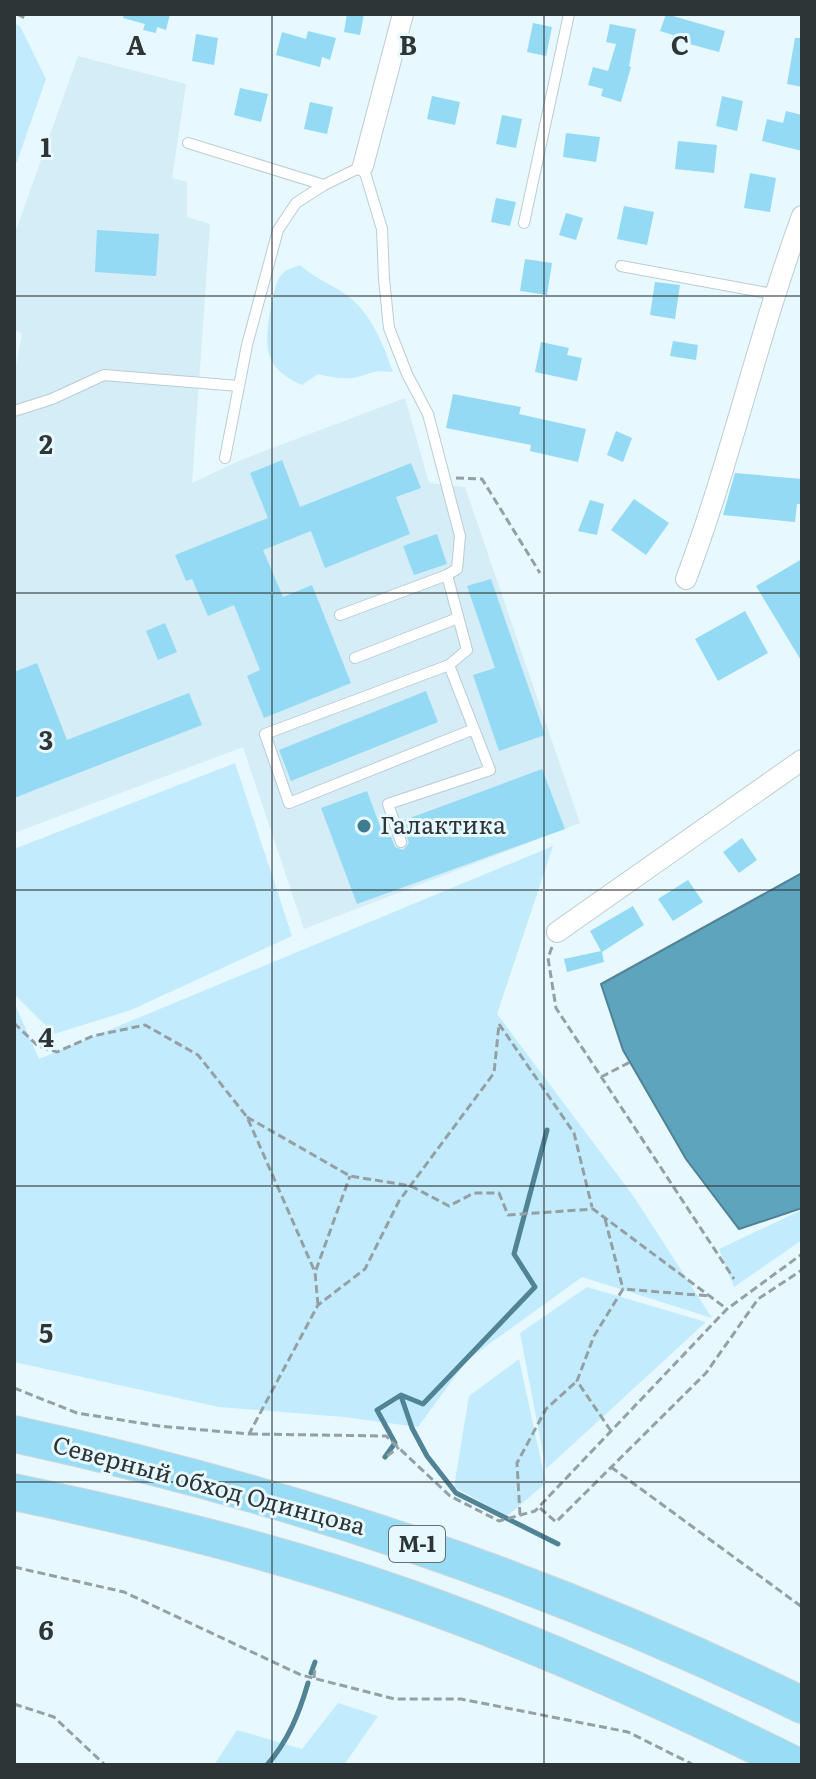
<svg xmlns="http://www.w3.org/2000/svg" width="816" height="1779" font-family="Literata,serif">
<rect width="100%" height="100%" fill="#e7f8ff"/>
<!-- built -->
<path fill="#d4edf6" d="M78,56l108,28 -14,94 15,4v35l23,7 -18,259 49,-23 164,-62 24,85 36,4 115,336 -276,106 -61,-182 -229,86v-457l8,-42 -8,-5v-93z"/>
<!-- green -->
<path fill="#c2ecfd" d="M14,23l6,3 26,53 -32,91z
M300,265c15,14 32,19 48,31 24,19 35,48 45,76 -23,-3 -22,3 -41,6 -12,1 -23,-1 -34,-4l-16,11c-43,-19 -37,-44 -30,-83 2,-9 4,-23 11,-29 4,-4 13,-6 17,-8z
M235,763l57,173 -161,74 -77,24 -40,-40v-145z
M553,846l-56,168 137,183 78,121 -130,-41 -115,83 -49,67 -74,-10 -125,-10 -205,-45v-360l25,57z
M802,1210v30l-68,47 -15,-38z
M587,1287l119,35 -160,147 -26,-136z
M519,1359l27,124 -39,33 -53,-29 15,-91z
M338,1703l40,13 -34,49h-130l23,-35 65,19z"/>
<!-- water -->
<path fill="#5ea4bd" stroke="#508395" stroke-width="2" d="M802,873v335l-63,21 -53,-70 -63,-109 -22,-66z"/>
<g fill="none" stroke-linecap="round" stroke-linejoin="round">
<!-- stream -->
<path stroke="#508395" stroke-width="5" d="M401,1396l11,32 15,28 29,37 102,51
M385,1457l10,-14 -18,-33 24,-15 22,9 112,-117 -21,-33 33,-124
M311,1673l4,-11
M267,1765c21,-24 32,-51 41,-82"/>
</g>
<!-- building -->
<path fill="#94daf4" d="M124,14h46l-4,16 -9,-3 -1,6 -13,-3 2,-6 -22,-6z
M347,14h17l-4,21 -16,-3z
M666,14l59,17 -6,21 -48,-13 2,-4 -13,-4z
M533,23l19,4 -6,29 -19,-4z
M610,24l26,5 -7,37 2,1 -10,35 -20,-6 2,-7 -15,-4 5,-18 15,4 8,-27 -10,-2z
M308,31l28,7 -6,22 -8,-3 -2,10 -44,-12 6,-23 24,7z
M196,34l22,4 -4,27 -22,-4z
M795,38h7v49l-15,-3z
M240,88l28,6 -7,28 -27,-7z
M432,96l28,6 -5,23 -28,-6z
M722,96l21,5 -6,30 -21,-5z
M310,102l23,5 -6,27 -23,-5z
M786,111l16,4v36l-40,-10 5,-22 16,4z
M502,115l20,4 -6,29 -20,-4z
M566,133l34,4 -4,25 -33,-5z
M678,141l39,4 -3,28 -39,-4z
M750,173l26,5 -6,34 -26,-4z
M496,198l20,4 -6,24 -19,-4z
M624,206l30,6 -7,33 -30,-6z
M566,213l17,5 -7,22 -17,-5z
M97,230l62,4 -3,42 -61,-4z
M525,259l27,4 -5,32 -27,-4z
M655,282l25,3 -5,34 -25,-4z
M673,341l25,4 -2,15 -26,-4z
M541,342l28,6 -2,7 15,3 -5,23 -42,-9z
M453,394l68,13 -2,7 67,15 -8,33 -48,-11 1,-6 -85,-17z
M616,431l16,7 -9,24 -16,-7z
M282,460l18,47 111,-44 10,25 -25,9 14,37 -85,34 -14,-37 -48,19 20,47 29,-12 39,98 -87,35 -17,-42 13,-6 -26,-65 -26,11 -16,-37 -6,2 -11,-26 93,-37 -18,-45z
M735,473l67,6v25h-5l-2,18 -72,-7z
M634,499l35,24 -23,32 -35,-25z
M590,500l14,4 -7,31 -19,-4z
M437,534l10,30 -33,11 -11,-29z
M802,559v103l-46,-76z
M491,579l54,156 -46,16 -26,-76 22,-7 -28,-82z
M745,611l23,42 -50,28 -23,-42z
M165,623l12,29 -19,8 -12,-29z
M37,663l30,77 122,-47 13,32 -188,73v-126z
M426,691l12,31 -147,59 -12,-31z
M542,769l23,60 -208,75 -36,-96 46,-17 14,38 6,-2 8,20 8,3 6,-7 -7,-22z
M742,838l15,22 -18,13 -16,-21z
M688,880l15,22 -30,19 -15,-22z
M633,906l11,19 -42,27 2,10 -37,10 -3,-13 37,-8 -11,-20z"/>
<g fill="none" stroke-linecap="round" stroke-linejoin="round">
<defs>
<path id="lane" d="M188,143l136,42
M524,223l45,-209
M621,266l152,28
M14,411l38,-12 52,-24 135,11
M225,458l22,-113 31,-115 18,-27 28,-18 39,-19 19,63 2,50 5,49 18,46 21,40 32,122 -3,33 -10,6 20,75 -18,15 41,105 -102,34 13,38
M340,615l107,-40
M355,658l103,-40
M449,665l-184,69 24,69 185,-74"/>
<path id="street" d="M363,166l40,-152
M686,579c45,-119 72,-244 116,-363
M557,932l245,-172"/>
<path id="highway" d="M14,1434c276,60 534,147 788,271
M14,1492c132,28 265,60 392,105 133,47 262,105 389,168"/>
</defs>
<!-- lane casing -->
<use href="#lane" stroke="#bcccd2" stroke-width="12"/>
<!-- street casing -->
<use href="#street" stroke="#bcccd2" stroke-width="22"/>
<!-- highway casing -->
<use href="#highway" stroke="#d5d7d7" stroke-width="38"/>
<!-- path -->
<path stroke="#94a0a5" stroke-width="3" stroke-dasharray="8 4" stroke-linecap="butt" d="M17,14l8,4
M456,478l26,1 58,94
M552,947l-4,11 8,50 178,271
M14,1023l24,23 19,6 36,-16 52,-11 53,30 49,62 68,155 3,33
M499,1024l75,109 18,74
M601,1077l29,-15
M247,1117l103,59 61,10 38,20 25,-13h25l9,22 85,-6 134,100
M605,1219l18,70
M316,1270l34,-94
M14,1388l63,25 82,13 90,8 69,-129 47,-36 34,-68 95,-128 5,-49
M611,1431l-34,-50 17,-45 29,-47 87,7
M250,1434l136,2 64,60 49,25 36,-10 192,-202 75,-55
M387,1456l12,-9
M611,1467l191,140
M540,1508l16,14 150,-149 52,-74 44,-29
M520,1515l-3,-52 29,-54 31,-28
M14,1567l110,25 177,83 94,24h66l167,33 66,33
M314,1678l1,-12
M14,1704l40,13 51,48"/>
<!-- lane -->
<use href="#lane" stroke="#fff" stroke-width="10"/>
<!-- street -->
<use href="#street" stroke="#fff" stroke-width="20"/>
<!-- highway -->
<use href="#highway" stroke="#99dcf5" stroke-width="36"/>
</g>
<!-- grid -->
<path fill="none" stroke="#2e3537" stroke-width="2" stroke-opacity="0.55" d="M272,14v1751M544,14v1751M14,296h788M14,593h788M14,890h788M14,1186h788M14,1482h788"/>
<!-- markers -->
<circle fill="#3e7c91" stroke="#e7f8ff" stroke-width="3" cx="364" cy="826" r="8"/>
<g text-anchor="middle" stroke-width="6" stroke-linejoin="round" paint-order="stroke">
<!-- shield labels -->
<rect fill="#e7f8ff" stroke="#667073" stroke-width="2" x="389" y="1526" width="56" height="36" rx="6"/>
<g font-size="22" font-weight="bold" fill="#2e3537">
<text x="417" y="1552">М-1</text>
</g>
<!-- poi labels -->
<g font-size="24" fill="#2e3537" stroke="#e7f8ff" text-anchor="start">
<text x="380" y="834">Галактика</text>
</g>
<!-- street labels -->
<g font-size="24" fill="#2e3537" stroke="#e7f8ff">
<text transform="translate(209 1486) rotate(15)" y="8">Северный обход Одинцова</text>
</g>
</g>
<g font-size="26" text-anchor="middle" font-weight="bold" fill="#2e3537" stroke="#e7f8ff" stroke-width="6" stroke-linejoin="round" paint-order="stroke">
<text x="136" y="55">A</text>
<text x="408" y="55">B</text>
<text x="680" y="55">C</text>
<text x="46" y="157">1</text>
<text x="46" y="454">2</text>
<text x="46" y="750">3</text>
<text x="46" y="1047">4</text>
<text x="46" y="1343">5</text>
<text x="46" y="1640">6</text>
</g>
<!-- border -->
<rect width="816" height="1779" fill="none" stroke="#2e3537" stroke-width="32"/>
</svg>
